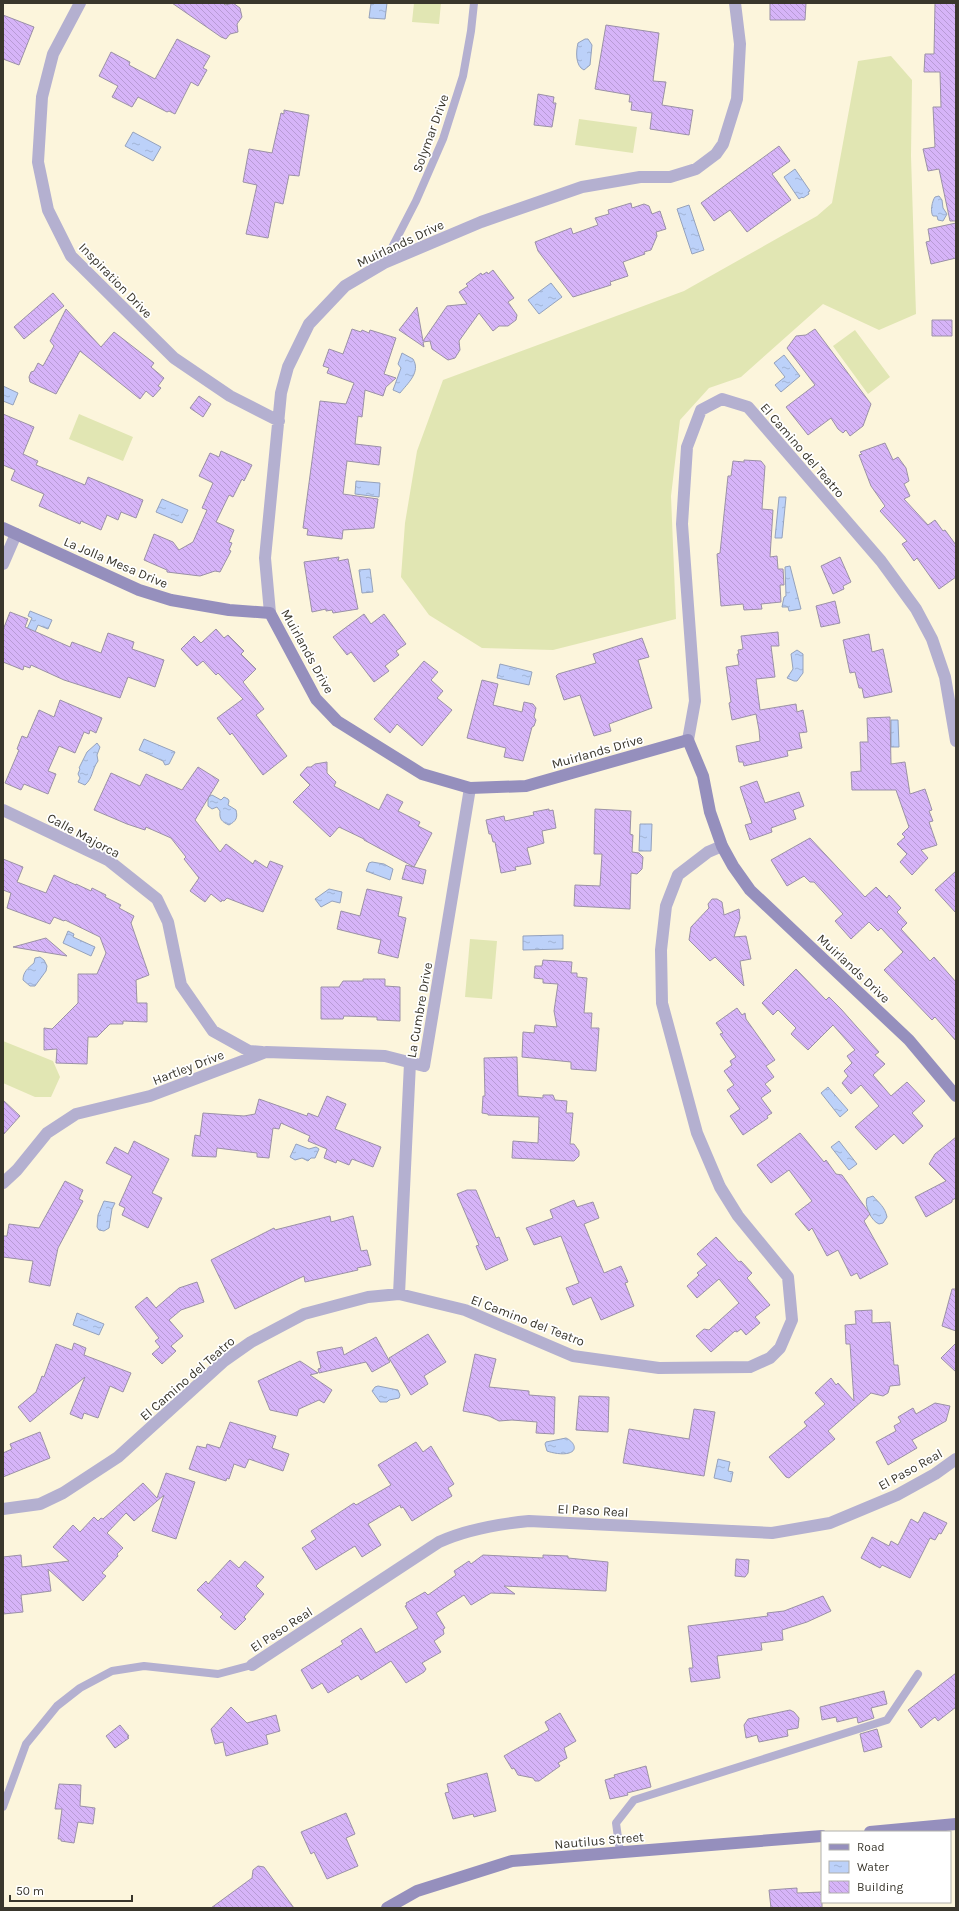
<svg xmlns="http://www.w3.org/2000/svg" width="959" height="1911" font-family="Karla,sans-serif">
<defs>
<pattern id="water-ripples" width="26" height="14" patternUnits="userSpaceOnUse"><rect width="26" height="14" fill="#bcd1f9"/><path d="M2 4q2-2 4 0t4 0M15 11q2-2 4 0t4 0" fill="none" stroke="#a2b4d6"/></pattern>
<pattern id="building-back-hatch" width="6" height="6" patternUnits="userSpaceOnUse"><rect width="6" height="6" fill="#d6b4f8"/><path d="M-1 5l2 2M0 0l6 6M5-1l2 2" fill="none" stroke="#b89bd5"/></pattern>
</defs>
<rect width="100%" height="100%" fill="#fcf5dc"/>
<!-- grass -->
<path fill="#e1e6b3" d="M414,3h27l-2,21 -27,-2z
M891,56l21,24 -1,76 5,158 -37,16 -56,-26 -82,73 -32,11 -29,32 -9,76 5,123 -123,31 -71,-2 -53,-33 -28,-38 4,-54 12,-72 26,-71 241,-89 133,-75 15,-13 26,-142z
M579,119l58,8 -4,26 -58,-8z
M855,330l35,47 -22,17 -35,-48z
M79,414l54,23 -10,24 -54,-22z
M470,939l27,2 -5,58 -27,-2z
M3,1041l50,20 7,16 -9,20h-16l-32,-14z"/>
<!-- water -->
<path fill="url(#water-ripples)" stroke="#95a2bc" d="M371,3h16l-2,16 -16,-1z
M585,39h3l4,6 -2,20 -6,5c-9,-4 -8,-19 -6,-27z
M133,132l28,15 -8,14 -28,-15z
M795,169l15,22 -2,1 1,2 -6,4 -1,-1 -3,2 -15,-22z
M939,196l3,4 1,8 4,6 -4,7 -5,-1 -1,-4h-4c-3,-4 -1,-15 2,-19z
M689,205l15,45 -12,4 -15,-45z
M551,283l11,14 -23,17 -11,-14z
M402,353l11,6c8,13 -5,24 -13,34l-7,-3 8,-22 -3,-4z
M784,355l16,21 -19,16 -6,-7 10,-8 -11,-14z
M3,386l15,7 -5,12 -10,-4z
M356,481l24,2 -1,14 -24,-3z
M779,497h7l-4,41h-7z
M162,499l26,11 -6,13 -26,-11z
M790,566l11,43 -12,2 -1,-4h-6l2,-10 2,-1 -1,-29z
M370,569l3,23 -11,1 -3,-23z
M30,611l22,9 -4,9 -10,-4 -3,7 -8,-3 5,-11 -4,-2z
M797,650l6,4v19l-6,8h-3l-7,-3 6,-9 -2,-15z
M500,664l32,8 -3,13 -32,-7z
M891,720h7l1,27h-8z
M144,739l31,13 -6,12 -4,1 -2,-4 -24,-11z
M97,743l3,4 -3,8 1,6c-6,8 -5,17 -13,24l-7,-3 2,-4 -2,-4 2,-5 -1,-1 8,-16z
M212,795l9,5 3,-3 4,2 1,2 -1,4 8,5c2,8 0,11 -7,15 -7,-3 -10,-6 -9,-14l-3,-4 -5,2 -4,-3v-9z
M640,824h12l-1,27h-12z
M372,862l12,2 9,5 -3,11 -24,-9 3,-8z
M329,889l13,3 -2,11 -8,-2 -11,6 -6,-8z
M68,931l6,3 -1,3 22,10 -4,9 -28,-13z
M563,935v14l-40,1v-14z
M40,957l4,3 3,6 -1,5 -11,15h-5l-7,-6c0,-8 5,-12 11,-17l1,-5z
M828,1087l20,23 -8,7 -19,-24z
M839,1141l18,23 -8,6 -18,-23z
M296,1144l13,5 7,-2 3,2 -4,9h-4l-3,3 -6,-3 -7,2 -5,-3z
M873,1196c6,7 12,11 14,21l-4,6 -4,1c-8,-3 -15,-19 -12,-26z
M104,1201l11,2 -3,6 -3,19 -5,3 -5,-1 -2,-3 1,-12z
M77,1313l27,11 -5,11 -26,-10z
M378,1386l20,4 2,5 -1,3 -10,2 -2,2h-7l-8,-11 3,-4z
M566,1438c7,3 13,12 3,15 -6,2 -17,0 -22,-2l-2,-7 1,-2z
M718,1459l12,3 -2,9 5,1 -2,10 -17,-4z"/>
<!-- building -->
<path fill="url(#building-back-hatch)" stroke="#9b91a6" d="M172,3h51l2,2 8,-2 7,5 2,9 -5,7 1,8 -8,2 -4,5 -5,-2z
M770,3h36l-1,17h-35z
M935,3h21v218h-6l-11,-52 -11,2 -5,-22 12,-2 -2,-40h8l-1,-35h-16l1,-18h9z
M3,15l31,12 -15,38 -16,-6z
M606,25l53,8 -6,48 13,1 -4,23 31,5 -4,25 -39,-6 2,-16 -21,-3 1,-8h-3l1,-7 -35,-6z
M177,39l33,17 -7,12 4,2 -9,16 -7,-4 -16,32 -6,-3 -2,1 -29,-15 -6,10 -20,-10 6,-11 -19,-10 12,-24 19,10 -1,3 26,14z
M538,94l16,3 -1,6h3l-4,24 -18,-2z
M284,110l25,5 -10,61 -10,-1 -6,29 -8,-2 -7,36 -22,-4 11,-49 -14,-3 6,-33 23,4 9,-40 3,1z
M779,146l11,15 -18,13 19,26 -44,32 -17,-22 -16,11 -13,-18z
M631,203l1,5 12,-4 5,2 3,8 8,-3 6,18 -10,3 1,4 -6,14 -7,2 1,2 -22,8 5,14 -18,6 1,3 -38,12 -35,-46 -3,-9 36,-14 2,6 25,-9 -3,-7 14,-4 -1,-4z
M956,223v35l-25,6 -5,-22 4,-1 -2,-12z
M493,270l21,28 -6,4 9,13 -1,5 -8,6h-9l-6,5 -14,-18 -20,28 1,9 -5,8 -7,2 -16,-11 -2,-8 -7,1 1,5 -25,-17 18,-23 6,34 24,-35 20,-2 -8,-12 9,-6 -2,-2 15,-11 1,2 5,-3 1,2z
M53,293l11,13 -40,33 -10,-12z
M66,309l35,38 13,-15 40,31 -3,4 13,11 -6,8 3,2 -8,9 -7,-6 -6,8 -60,-48 -24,43 -26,-12 -1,-5 2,-5 3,-1 4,-8 5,3 11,-20 -4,-5z
M932,320h20v16h-20z
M352,329l9,3 1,-2 7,3 1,-3 26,8 -12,36 12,4 -10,9 -3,9 -18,-6 -3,27 -4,-1 -3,28 26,3 -2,18 -32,-4 -4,33 35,5 -4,29 -31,2 -1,9 -35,-4 1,-6 -5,-1 17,-127 26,3 8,-21 -27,-10 2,-5 -6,-2 6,-17 14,5z
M815,329l56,75 -8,22 -13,10 -4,-6 -3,3 -5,-4 -7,-11 -23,17 -22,-28 29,-22 -28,-37 9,-12 10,-1z
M199,396l12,8 -8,13 -13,-9z
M3,414l31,13 -11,27 15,7 -2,4 49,20 3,-8 55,23 -7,18 -15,-6 -3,8 -11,-5 -6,15 -20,-9 -1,3 -41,-18 5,-12 -33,-14 4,-10 -12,-5z
M885,443l8,17 5,-3 8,11 3,13 -5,3 6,12 -6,3 24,26 7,-5 8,11 2,-1 11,15v32l-17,12 -22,-31 -3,3 -12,-17 5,-3 -27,-30 5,-5 -14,-20 -12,-31 3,-1 -2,-2z
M221,451l31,14 -8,16 -2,-2 -9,18 -4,-2 -13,27 18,8 -5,12 3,1 -3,7 2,1 -11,21 -5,-1 -15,5 -33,-4v-2l-23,-10 10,-26 19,8 6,8 14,-8 14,-32 -5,-2 11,-25 -14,-7 11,-23 9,4z
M744,460l17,1 4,5 -3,43 11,1 -3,47 7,-1 1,13h5l1,16h-4l1,17 -20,2 1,5 -18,1 -1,-6 -22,2 -4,-52 3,-1 8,-77h3l2,-15 11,1z
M339,557l-1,4 10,-2 10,50 -25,4 -1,-3 -6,1v-2l-14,3 -8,-50z
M840,557l11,25 -8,4 1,3 -11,5 -12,-28z
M835,601l5,22 -19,4 -5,-21z
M10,612l18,7 -3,8 45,20 2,-5 29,11 7,-20 26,9 -2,7 32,11 -9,27 -27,-10 -8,21 -56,-18 -33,-15 -1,3 -6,-2 -1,4 -20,-8v-32z
M364,614l7,10 13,-10 22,30 -10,7 3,4 -14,11 4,5 -15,11 -23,-30 -4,3 -14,-18z
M216,629l8,9 4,-3 16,16 -3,3 15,15 -13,13 21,27 -8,6 31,41 -24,19 -31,-42 -2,2 -13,-17 26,-19 -25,-26 -2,2 -13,-14 -6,5 -16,-17 13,-13 7,7z
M778,632l1,14h-8l4,31 -19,2 4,31 36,-6 1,8 6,-2 4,22 -8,1 3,15 -15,3 1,5 -44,10 -1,-4h-4l-3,-16 24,-5 -1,-11 -3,-16 -24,6 -3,-17 2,-1 -5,-35 13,-2 -2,-11h2l-1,-4 5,-1 -2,-13z
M869,634l3,18 11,-3 9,43 -28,6 -2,-10h-3l-4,-16 -5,1 -7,-33z
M642,638l7,19 -11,3 14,48 -43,16 2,7 -17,5 -14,-41 -16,5 -8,-24 2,-2 38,-11 -3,-9z
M424,661l14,11 -7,8 12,11 -6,7 15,12 -30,36 -25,-22 -7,9 -16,-14z
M482,680l16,4 -5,21 29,7 2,-10 9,2 3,4 -2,9 2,3 -2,6 -2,1 -9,34 -19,-4 2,-9 -39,-10z
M60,700l42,18 -6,15 -6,-3 -1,4 -5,-2 -9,21 -16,-7 -11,25 8,3 -8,20 -24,-10 -3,6 -16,-7 14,-33 -2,-1 5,-13 5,2 12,-28 15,7z
M890,717l1,47 14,-2 5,32 15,-5 7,21 -3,1 4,10 -4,1 8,23 -16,5 7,8 -16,17 -12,-13 7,-8 -10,-10 8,-7 -3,-3 7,-7 -13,-37h-44l-1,-18 10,-1 -1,-29h8l-1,-24z
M327,762v11l9,9 -2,4 45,24 8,-16 16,8 -5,9 22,11 -2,4 14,7 -18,34 -50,-27v-1l-25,-12 -9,10 -37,-35 17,-17 -10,-10 7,-8h4l4,-3z
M198,767l21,13 -24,40 25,32 6,-8 27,20 2,-4 12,8 3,-7 13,5 -20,46 -36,-14 -3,3 -2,-1 -1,2 -10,-8 -6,8 -15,-11 9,-13 -15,-19 2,-2 -15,-19 -25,-11 -1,3 -18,-6 -33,-14 17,-37 29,13 6,-12 36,16z
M757,781l8,22 34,-11 5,14 -11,4 3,9 -25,9 1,4 -22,8 -5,-15 7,-2 -12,-36z
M549,809v2l4,-1 3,18 -14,3 2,12 -17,5 4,16 -16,3 1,3 -15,3 -6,-31h-2l-2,-8h-2l-3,-14 18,-4 1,5 29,-6 -1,-3z
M595,809l36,2 -1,23 3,1 -1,17 7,1 4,4 -1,12 -5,5 -6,-1 -1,36 -56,-3 1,-21 25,1 2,-32h-8z
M810,838l55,59 11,-10 11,11 2,-3 12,13 -4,4 10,11 -6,6 29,32 4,-4 22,25v59l-21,-24 -3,3 -48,-50 19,-18 -22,-24 -3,3 -9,-9 -18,17 -16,-18 8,-7 -29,-32h-4l-6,-6 -17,10 -16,-26z
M3,859l20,8 -6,15 29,11 8,-18 22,10v-1l15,7 1,-3 14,7 -1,2 16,8 -2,3 15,8 -3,7 18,52 -13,5 1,23h10v19l-24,-1v3h-13l-13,13h-9l-1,27 -31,-1 1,-14 -13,1v-22l8,1 26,-26v-29h19l9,-21 -6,-16 -35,-17 -1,1 -10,-4 -4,7 -43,-16 4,-15 -8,-3z
M406,865l20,5 -3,14 -21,-5z
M956,871v42l-21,-23z
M367,889l35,8 -4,19 8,2 -8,40 -20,-5 3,-13 -44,-11 4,-18 19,5z
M712,899h5l5,3 2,13 15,-6 1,9 -6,19 12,-1 5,23 -11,2 4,25 -29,-29 -5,4 -21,-21 2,-13 18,-19 -1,-4z
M46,938l21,18 -54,-9z
M543,960l29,2 -1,11h6v4l10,1 -3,35h8l-1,15h8l-3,43 -25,-2v-7l-49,-5 1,-25 11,1 1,-8 22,2 -3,-16 4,-27 -15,-1v-4l-9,-1 1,-12h7z
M796,969l30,31 3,-3 12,12 38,43 -4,3 10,9 -12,11 18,21 16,-14 18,19 -13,12 11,13 -20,18 -9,-10 -18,16 -21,-23 24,-21 -18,-21 -10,9 -9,-11 6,-7 -4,-5 8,-8 -5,-7 8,-6 -22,-25 -25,25 -17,-16 5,-6 -18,-18 -5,5 -11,-12z
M363,979h22v7l15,1v34l-23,-1v-3l-33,-1 -1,3h-22v-32h18l4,-6h20z
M737,1008l5,7 3,-2 1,6 29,41 -9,6 8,11 -9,7 6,7 -10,7 11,15 -5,3 1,2 -25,17 -13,-19 10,-7 -13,-19 7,-5 -10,-14 8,-6 -2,-4 6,-4 -16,-23 3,-1 -7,-10z
M517,1057l1,39 25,2v-3h10l2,5 12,1 -1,12h7l-3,31h4l5,7v5l-5,5 -62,-3 1,-17 25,2 1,-26 -51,-2v-1l-6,-1 1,-17h2l-1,-38z
M327,1096l19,8 -11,25 46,18 -8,20 -21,-8 -3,6 -12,-5 -1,3 -12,-5 3,-9 -19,-8 2,-5 -29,-13 -2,6 -6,-1 -4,30 -12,-1v-4l-40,-5 -1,9 -24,-1 3,-21 5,1 3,-23 41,3 11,-2 4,-15 48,17 1,-3 10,4z
M3,1100l17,16 -17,19z
M800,1133l24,29 2,-2 10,14 6,1 28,39 -6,7 24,43 -28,15 -3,-6 -6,3 -13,-26 -11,6 -15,-28 -3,3 -14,-17 17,-13 -23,-31 -18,13 -14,-18z
M956,1137v61l-4,2v2l-26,15 -11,-20 31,-16 -17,-17 6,-10z
M134,1141l35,18 -17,34 10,5 -14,30 -26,-13 3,-7 -6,-3 13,-29 -26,-13 9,-16 13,7z
M65,1181l18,9 -4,9 4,2 -25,47 -8,38 -21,-4 4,-21 -30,-4v-21h4l2,-12 30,4z
M467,1190h9l20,48 3,-1 9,23 -22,10 -10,-24 3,-1 -22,-51z
M574,1200l3,7 16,-5 6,16 -15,6 20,49 17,-7 7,16 -3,1 9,23 -33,14 -10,-23 -18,8 -7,-17 13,-5 -18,-47 -27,9 -8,-17 27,-10 -3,-8z
M330,1216l1,6 22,-6 8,35 6,-1 4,15 -14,3 1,2 -53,12 -1,-6 -69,33 -24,-49 63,-32 1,2z
M716,1237l23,25 2,-1 11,12 -5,5 23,27 -15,12 5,6 -14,12 -5,-6 -4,3 -2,-1 -24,21 -15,-16 8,-7 5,1 30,-27 -20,-24 -22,19 -10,-12 12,-11 -2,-2 10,-8 -10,-11z
M197,1282l7,20 -23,8 -12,10 14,16 -12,10 5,5 -14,13 -10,-10 8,-7 -5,-6 4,-3 -24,-31 12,-10 9,11 23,-20z
M952,1289h4v42l-14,-5z
M872,1310v13l18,-1 4,43h4l2,20 -10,1 -2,7 -5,3 -12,-3 -43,38 7,8 -46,39 -3,-1 -17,-20 38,-31 -3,-4 21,-18 -10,-11 16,-15 5,7 2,-2 16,18 -4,-57h-4l-1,-19 11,-1 -1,-13z
M428,1334l18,28 -22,14 4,8 -17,11 -22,-37z
M376,1337l14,25 -18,10 -6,-10 -47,11 -1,-4 3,-1 -4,-16 25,-5 2,8z
M74,1343l12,5 -2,7 47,18 -8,19 -13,-6 -12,32 -14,-5 -2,6 -12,-5 15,-37 -55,45 -12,-15 18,-15 6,-16 2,1 12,-33 16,6z
M956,1343v29l-15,-14z
M475,1354l21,5 -7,28 40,4v4l26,2 -1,37 -18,-1 1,-11 -25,-2 -13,1 -10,-5 -26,-5z
M300,1361l18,12 -8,2 22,15 -8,13 -5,-3 -20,9 -2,7 -27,-6 -12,-29z
M579,1396l30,1 -1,35 -32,-2z
M935,1403l15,3 -4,15 -34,19 5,8 -29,17 -12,-23 20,-11 -2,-5 7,-4 -3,-5 15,-9 3,6z
M694,1409l21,3 -11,64 -81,-13 6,-34 60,10z
M230,1422l46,14 -4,12 17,6 -6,17 -34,-12 -4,9 -11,-4 -5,15 -2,-1 -1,3 -37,-12 8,-23 9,2 1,-4 13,4z
M40,1432l10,26 -47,19v-24l9,-4 -2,-5z
M416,1442l7,10 8,-6 23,38 -6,4 4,8 -40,25 -9,-14 -2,1 -1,-3 -32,19 13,21 -19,12 -7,-11 -39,24 -14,-22 14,-9 -5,-8 43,-28 2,2 35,-20 -13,-20z
M166,1473l29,9 -19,57 -24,-8 12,-36 -30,26 -8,-8 -19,20 16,15 -6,6 1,2 -16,17 4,3 -23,25 -35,-32 3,22 -30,4 2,17 -20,2v-57l18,-2 1,12 47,-6 -16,-14 20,-22 7,7 14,-15 4,4 3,-3 2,1 40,-36 14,15z
M924,1512l23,11 -6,11 -2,-1 -4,7 -5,-2 -20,40 -28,-13 -2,3 -19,-10 11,-21 17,9 2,-5 7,4 13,-26 7,4z
M483,1555l60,3v-3l25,1v2l40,4 -2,29 -102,-5 11,8 -24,-1 -20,12 -7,-10 -28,18 9,15 -2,1 1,5 -10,7 7,11 -19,11 4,6 -2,3 -18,11 -15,-22 -30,19 -3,-5 -30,18 -6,-10 -10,6 -11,-19 42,-26 -2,-3 20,-13 15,25 42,-25 -13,-22 2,-1 -1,-2 19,-11 3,3 28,-20 -2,-4 15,-10 2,3z
M736,1559l13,1 -1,13 -3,4 -10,-1z
M230,1560l9,8 6,-7 19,16 -8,9 8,8 -20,23 2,2 -11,11 -15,-13 3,-3 -26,-24 9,-9 2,3z
M823,1596l8,15 -24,11 -25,8 1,10 -22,3 1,7 -45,6 3,22 -29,4 -2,-14h4l-5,-42 80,-10 -1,-3 17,-2z
M956,1673v34l-18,14 -3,-4 -14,11 -13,-18z
M884,1691l3,13 -16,4 3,10 -16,5 -1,-6 -20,5 -1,-5 -14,3 -2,-13z
M231,1707l16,16 29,-8 4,16 -14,4 2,9 -42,12 -3,-14 -8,2 -4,-15z
M790,1710l4,2 5,6 -1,10 -11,2 1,6 -29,6 -2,-7 -11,3 -2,-13 4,-6z
M560,1713l16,28 -12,7 3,10 -9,5 2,3 -21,15h-4l-2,-3 -15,-3 -4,-7 -2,1 -8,-13 45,-26 -4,-8z
M120,1725l9,11 -2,1 2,1 -14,10 -9,-12z
M877,1729l5,18 -18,5 -4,-18z
M646,1766l5,21 -24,6 1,2 -18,4 -5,-19 10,-3 -1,-2z
M487,1773l9,38 -22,6 -1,-3 -20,5 -8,-26 4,-1 -2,-8z
M59,1784l22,1 -1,21 15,2 -2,16 -15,-2 -4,21 -13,-2v-2h-3l4,-30h-7z
M346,1813l9,21 -9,4 12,28 -31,13 -13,-27 -3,2 -10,-22z
M258,1866l6,1 30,41h-83l41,-30 1,-8z
M797,1888v5l25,-1v16h-51l-2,-18z"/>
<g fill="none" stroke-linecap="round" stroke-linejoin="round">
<!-- lane -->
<path stroke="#b4b0d0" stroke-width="8" d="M384,263l32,-62 27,-62 20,-63 8,-45 3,-28
M3,1807l23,-63 31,-38 23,-18 32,-17 32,-5 74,8 34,-9
M620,1852l-4,-29 18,-23 253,-80 31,-46"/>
<!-- street -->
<path stroke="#b4b0d0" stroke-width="12" d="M80,3l-27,51 -11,43 -4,65 10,48 23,46 103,102 56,38 49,25
M3,564l13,-30
M270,613l-5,-55 16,-165 7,-26 21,-43 36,-38 39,-23 97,-41 101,-35 58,-10h30l26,-8 20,-15 7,-10 14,-45 3,-55 -5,-41
M688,740l7,-39 -13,-177 5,-77 14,-37 21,-11 26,8 133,154 35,48 16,30 13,38 11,64
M3,810l105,50 49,39 11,23 13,63 32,46 36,20 13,1
M3,1183l14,-13 30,-37 29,-19 74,-18 116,-44 119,4 39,10 46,-278
M399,1294l11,-231
M3,1509l37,-5 23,-11 55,-36 106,-96 27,-19 53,-28 64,-17 31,-3 66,16 108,46 86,12 91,-1 20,-9 10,-10 12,-28 -4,-43 -50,-61 -18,-29 -23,-54 -35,-130 -1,-53 5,-44 12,-31 30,-23 14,-6
M252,1665l187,-123c29,-13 58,-18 90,-21l243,12 58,-10 67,-28 38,-21 21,-15"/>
<!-- secondary -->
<path stroke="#958fbd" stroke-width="12" d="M3,528l136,62 32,10 58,10 41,3 46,86 21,22 85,53 48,14 56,-2 162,-46 15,36 7,36 12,34 11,20 17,24 159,150 47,56
M870,1832l86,-8
M387,1908l30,-17 95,-30 310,-25"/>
</g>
<g text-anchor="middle" stroke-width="3.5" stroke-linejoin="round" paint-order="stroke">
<!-- street labels -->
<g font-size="13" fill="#39362c" stroke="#fff">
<text transform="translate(430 133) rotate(-70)" y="5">Solymar Drive</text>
<text transform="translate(400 243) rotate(-25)" y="5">Muirlands Drive</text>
<text transform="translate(116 280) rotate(46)" y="5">Inspiration Drive</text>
<text transform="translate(803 450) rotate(49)" y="5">El Camino del Teatro</text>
<text transform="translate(116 562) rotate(23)" y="5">La Jolla Mesa Drive</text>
<text transform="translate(308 651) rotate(61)" y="5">Muirlands Drive</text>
<text transform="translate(597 751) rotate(-16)" y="5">Muirlands Drive</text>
<text transform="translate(84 835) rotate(28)" y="5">Calle Majorca</text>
<text transform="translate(854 968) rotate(43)" y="5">Muirlands Drive</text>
<text transform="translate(419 1010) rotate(-80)" y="5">La Cumbre Drive</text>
<text transform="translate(188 1067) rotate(-21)" y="5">Hartley Drive</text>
<text transform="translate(528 1320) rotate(21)" y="5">El Camino del Teatro</text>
<text transform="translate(187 1378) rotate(-41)" y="5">El Camino del Teatro</text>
<text transform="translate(910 1469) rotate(-29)" y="5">El Paso Real</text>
<text transform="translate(593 1510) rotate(3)" y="5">El Paso Real</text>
<text transform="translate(281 1629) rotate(-33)" y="5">El Paso Real</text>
<text transform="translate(599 1840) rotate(-5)" y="5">Nautilus Street</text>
</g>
</g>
<!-- border -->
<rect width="959" height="1911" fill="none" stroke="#39362c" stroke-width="8"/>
<!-- legend -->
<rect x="821" y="1831" width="130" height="72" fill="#ffffff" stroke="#b0afab"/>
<rect x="829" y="1844" width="20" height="6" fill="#958fbd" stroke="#b0afab"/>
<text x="857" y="1851" font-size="12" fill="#39362c">Road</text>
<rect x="829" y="1861" width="20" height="12" fill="url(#water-ripples)" stroke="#b0afab"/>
<text x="857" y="1871" font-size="12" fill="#39362c">Water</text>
<rect x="829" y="1881" width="20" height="12" fill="url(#building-back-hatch)" stroke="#b0afab"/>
<text x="857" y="1891" font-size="12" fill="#39362c">Building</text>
<!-- scale -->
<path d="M10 1895v6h122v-6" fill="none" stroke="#39362c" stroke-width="2"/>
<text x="16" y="1895" font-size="12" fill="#39362c" stroke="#ffffff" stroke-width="3" paint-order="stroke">50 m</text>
</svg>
